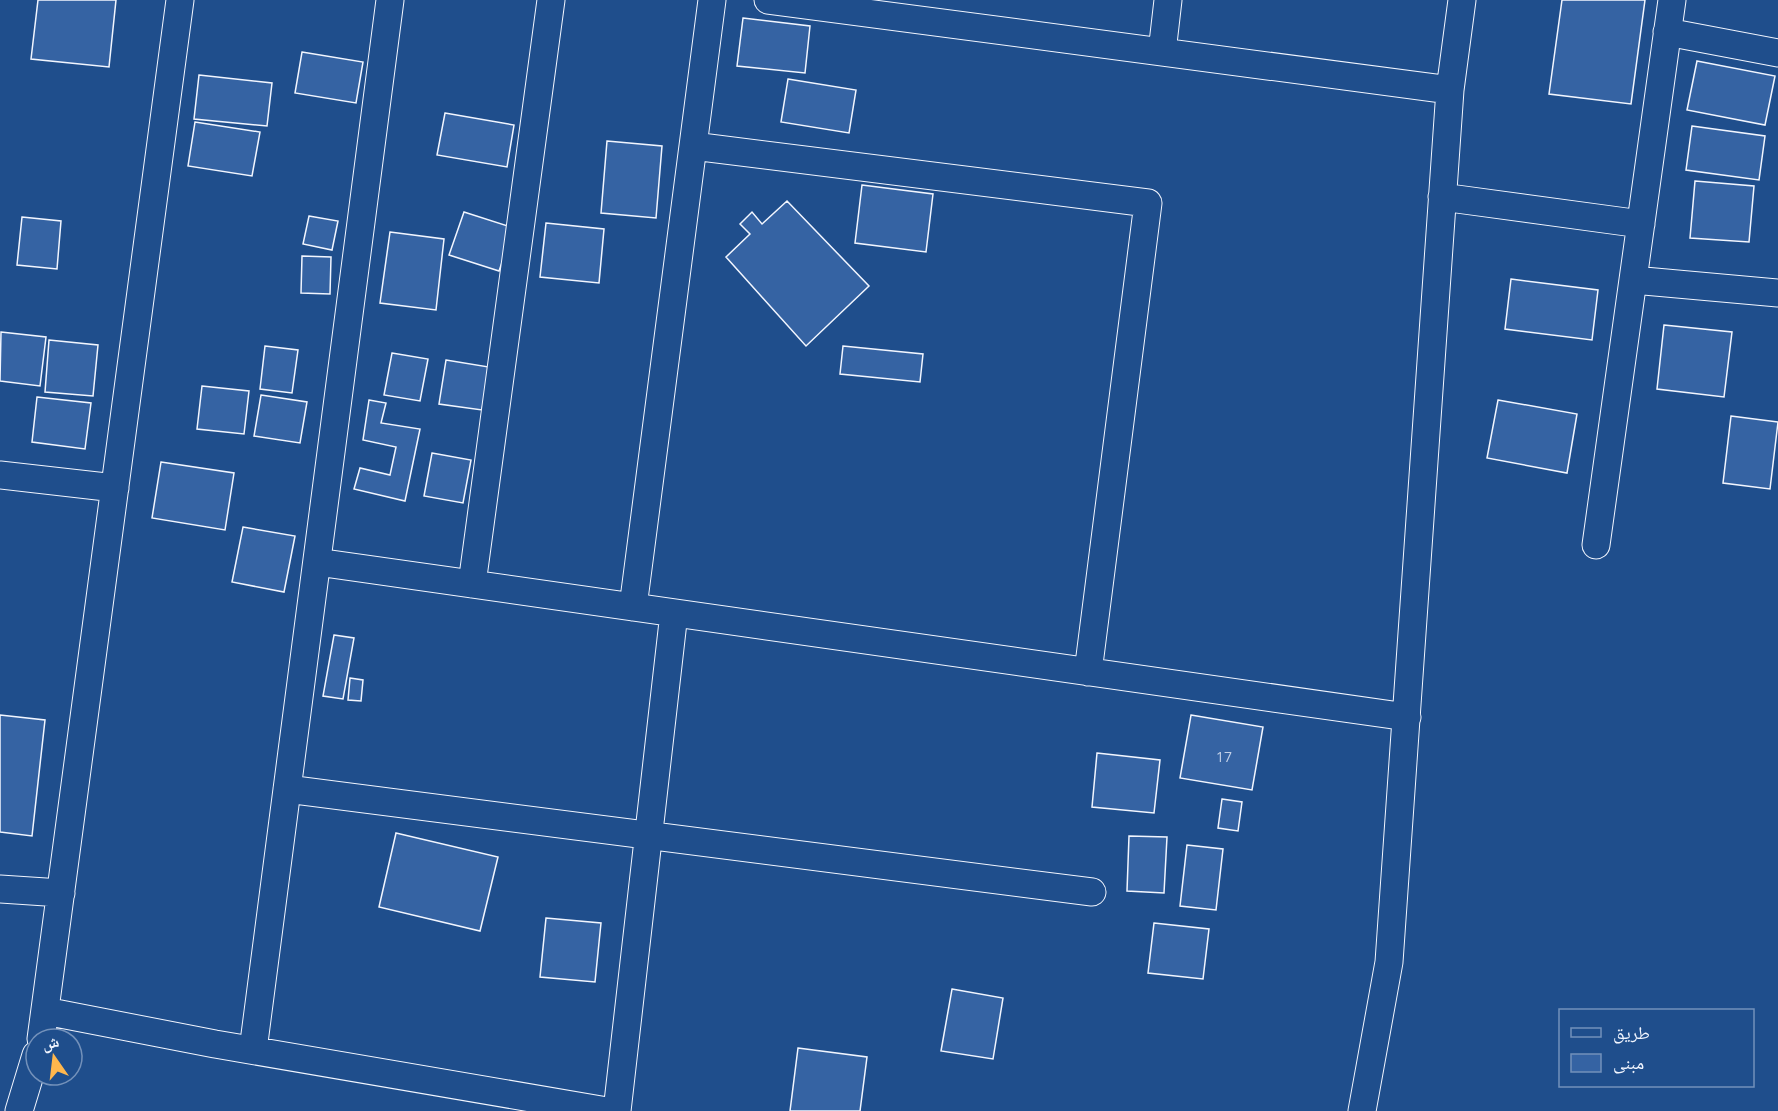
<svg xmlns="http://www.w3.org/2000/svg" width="1778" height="1111" font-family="'Open Sans','Noto Naskh Arabic',sans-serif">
<rect width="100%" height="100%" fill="#1f4e8c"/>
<!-- building -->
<path fill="#3563a3" stroke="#f2f6ff" stroke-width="1.5" d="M38,0h78l-7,67 -78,-8z
M1562,0h83l-14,104 -82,-10z
M743,18l67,8 -5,47 -68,-7z
M302,52l61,10 -7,41 -61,-10z
M1697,61l78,15 -10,49 -78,-15z
M199,75l73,8 -5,43 -73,-7z
M788,79l68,11 -7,43 -68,-11z
M445,113l69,12 -7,42 -70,-12z
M195,122l65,10 -8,44 -64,-10z
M1692,126l73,10 -6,44 -73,-10z
M607,141l55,5 -6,72 -55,-5z
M1695,181l59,5 -5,56 -59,-4z
M862,185l71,9 -7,58 -71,-9z
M787,201l82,85 -63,60 -80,-89 24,-23 -10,-10 12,-12 10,12z
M464,212l50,16 -15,43 -50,-16z
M309,216l29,5 -6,29 -29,-6z
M22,217l39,4 -4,48 -40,-4z
M546,223l58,6 -5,54 -59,-6z
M390,232l54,7 -8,71 -56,-7z
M302,256l29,1 -1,37 -29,-1z
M1511,279l87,11 -6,50 -87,-11z
M1664,325l68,7 -8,65 -67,-8z
M1,332l45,5 -6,49 -40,-5z
M49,340l49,5 -5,51 -48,-4z
M265,346l33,4 -6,43 -32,-4z
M843,346l80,8 -3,28 -80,-8z
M392,353l36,6 -8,42 -36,-6z
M446,360l43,7 -7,43 -43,-6z
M202,386l47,5 -5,43 -47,-5z
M261,395l46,7 -7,41 -46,-7z
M37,397l54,6 -6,46 -53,-7z
M369,400l17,3 -5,20 39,6 -15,72 -51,-12 6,-21 30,7 6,-28 -33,-7z
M1498,400l79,14 -10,59 -80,-15z
M1731,416l47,6 -8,67 -47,-6z
M432,453l39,7 -8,43 -39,-7z
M161,462l73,11 -9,57 -73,-12z
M243,527l52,9 -11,56 -52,-10z
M334,635l20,3 -11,61 -20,-3z
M350,678l13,2 -2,21 -13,-1z
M0,715l45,5 -13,116 -32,-4z
M1191,715l72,12 -11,63 -72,-12z
M1097,753l63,7 -6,53 -62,-6z
M1222,799l20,3 -4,29 -20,-3z
M396,833l102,24 -18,74 -101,-24z
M1129,836l38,1 -3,56 -37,-2z
M1187,845l36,4 -7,61 -36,-4z
M546,918l55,5 -6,59 -55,-5z
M1154,923l55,6 -6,50 -55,-6z
M952,989l51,9 -10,61 -52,-8z
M798,1048l69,9 -7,54h-70z"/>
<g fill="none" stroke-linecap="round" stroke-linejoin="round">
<defs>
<path id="street" d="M768,0l682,90
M1667,32l111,21
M1162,52l6,-52
M693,146l455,57 -60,469
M1442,197l199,27
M1633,280l145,13
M0,475l115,13
M1596,545l76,-545
M317,562l1090,155
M472,584l79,-584
M633,607l79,-607
M287,789l805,103
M0,889l61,4
M45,1011l170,33 392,67
M41,1039l139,-1039
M253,1050l137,-1050
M19,1111l17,-56
M617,1111l57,-498
M1362,1111l27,-149 61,-872 12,-90"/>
</defs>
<!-- street casing -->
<use href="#street" stroke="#f2f6ff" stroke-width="29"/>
<!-- street -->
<use href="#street" stroke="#1f4e8c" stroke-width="27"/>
</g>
<g text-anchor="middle" stroke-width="4.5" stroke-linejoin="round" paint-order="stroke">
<!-- number labels -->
<g font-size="14" fill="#c3d1e8">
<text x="1224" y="762">17</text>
</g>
</g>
<!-- legend -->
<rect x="1559" y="1009" width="195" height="78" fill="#1f4e8c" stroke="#7391ba" stroke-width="1.5"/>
<rect x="1571" y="1028" width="30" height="9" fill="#1f4e8c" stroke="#7391ba" stroke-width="1.5"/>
<text x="1613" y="1039" font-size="18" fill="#f2f6ff">طريق</text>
<rect x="1571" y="1054" width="30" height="18" fill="#3563a3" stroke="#7391ba" stroke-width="1.5"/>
<text x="1613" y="1069" font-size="18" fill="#f2f6ff">مبنى</text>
<!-- north arrow -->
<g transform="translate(54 1057) rotate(346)"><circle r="28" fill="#1f4e8c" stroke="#7391ba" stroke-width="1.5"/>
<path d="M0-4.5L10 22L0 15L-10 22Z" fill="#ffb74d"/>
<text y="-9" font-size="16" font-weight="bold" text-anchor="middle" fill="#f2f6ff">ش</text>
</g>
</svg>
